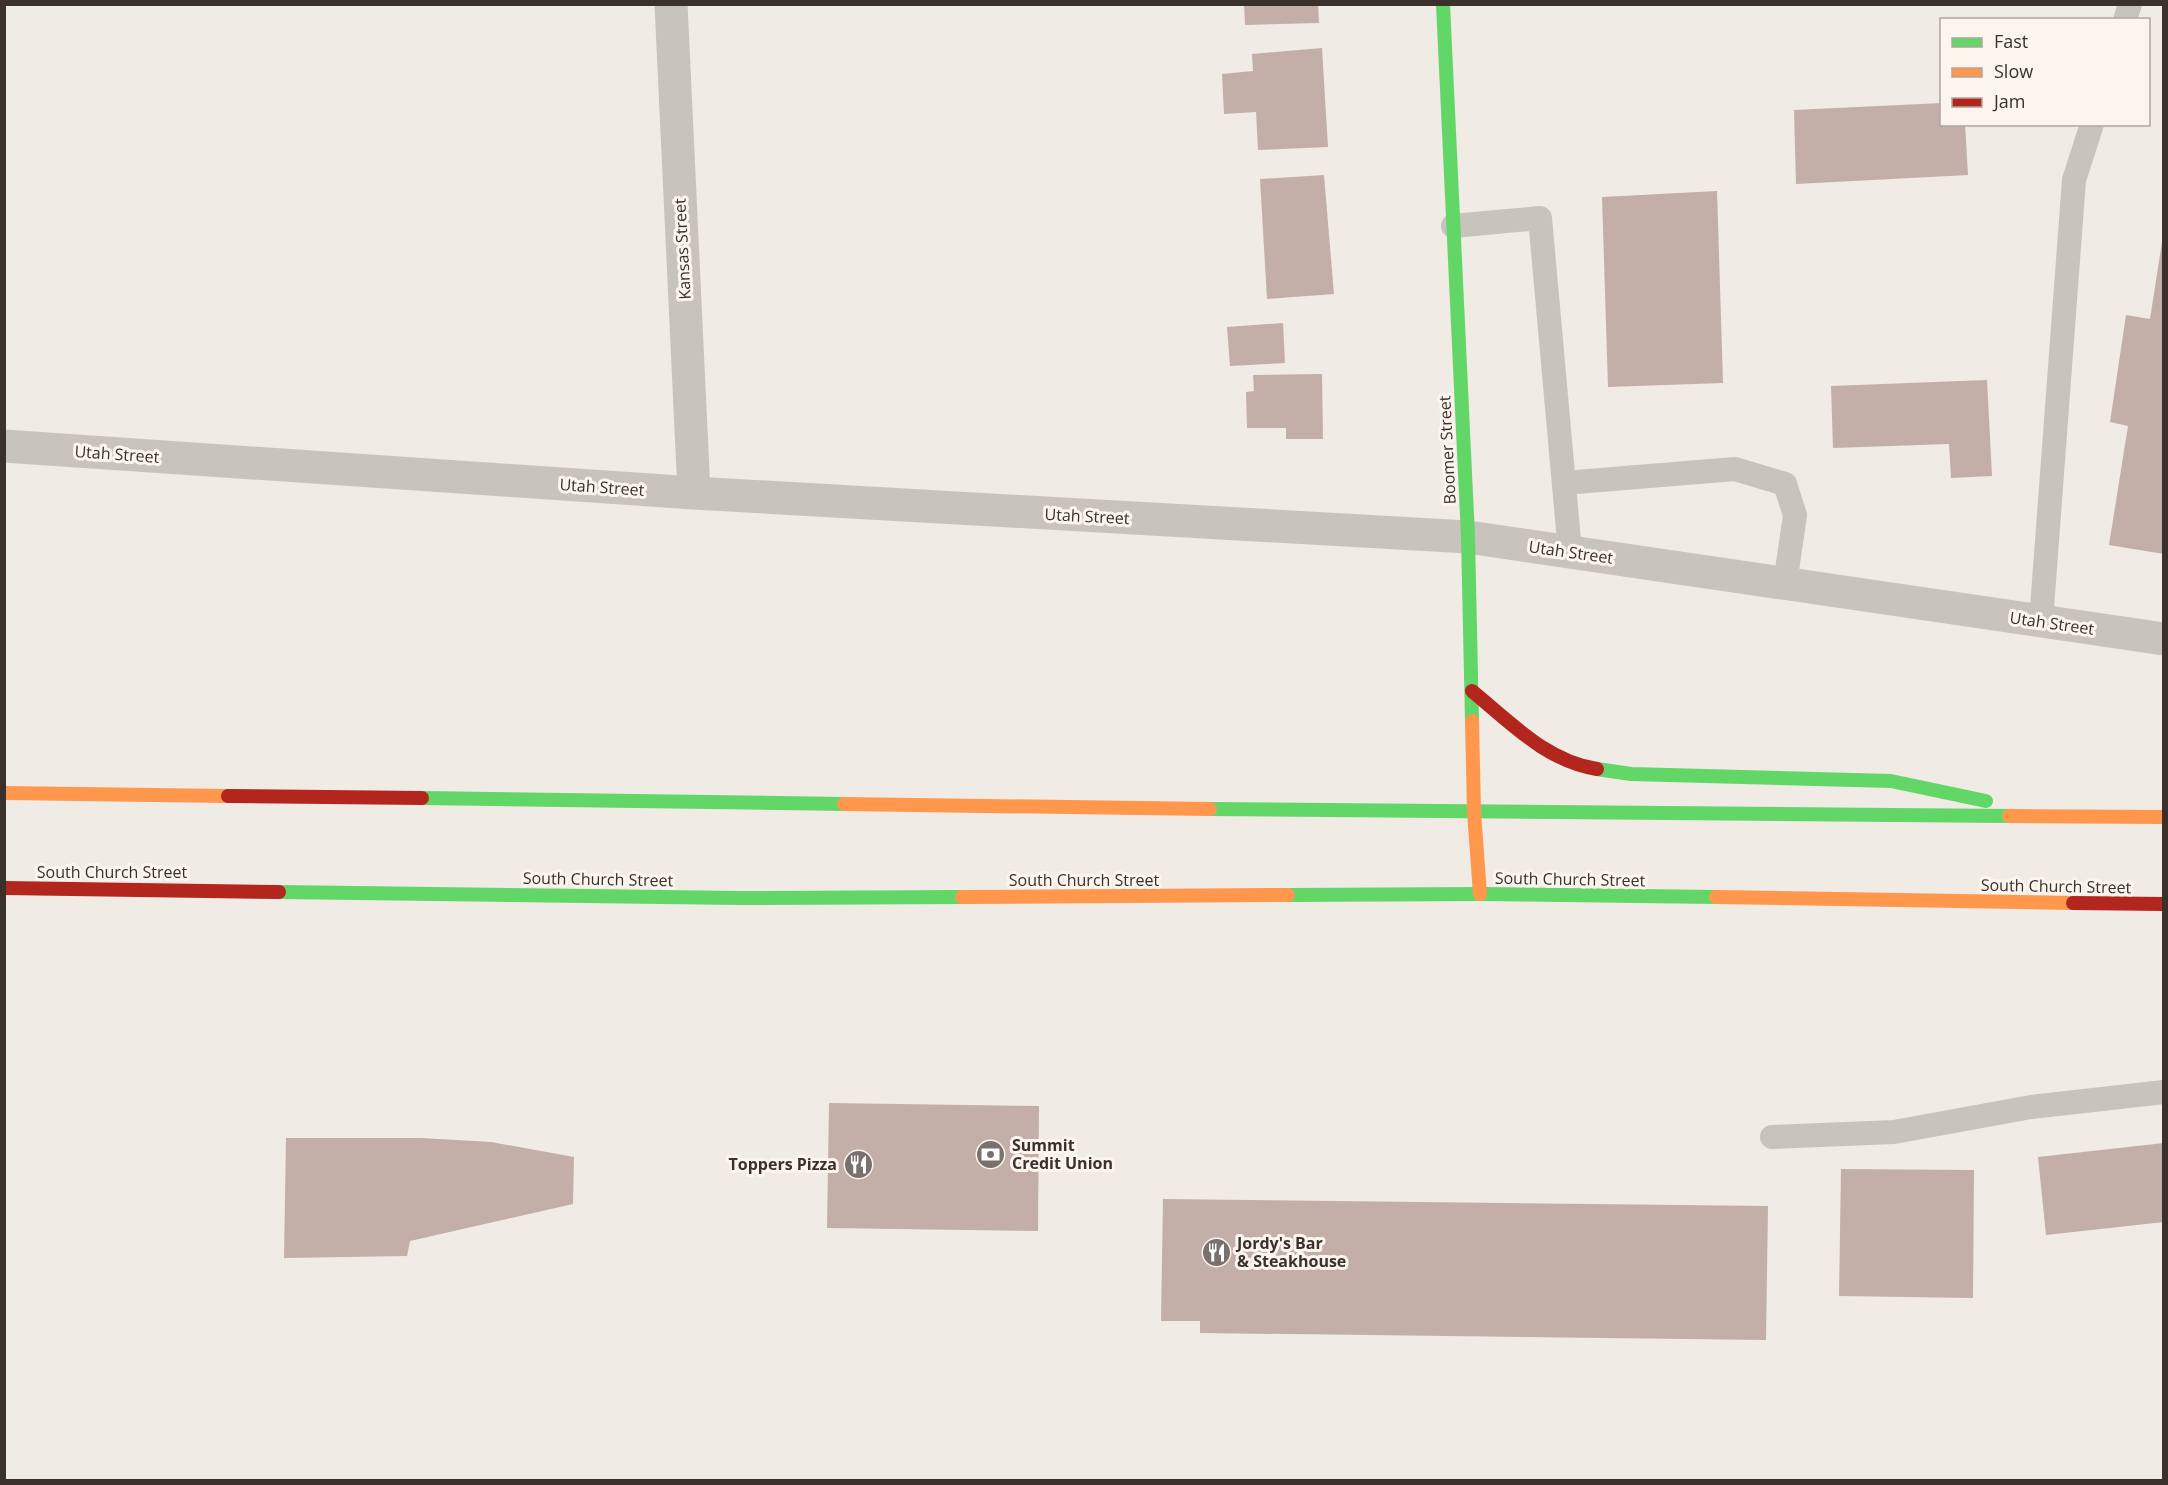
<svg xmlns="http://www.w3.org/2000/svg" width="2168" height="1485" font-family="'Open Sans',sans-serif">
<rect width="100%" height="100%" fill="#f0ebe5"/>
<!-- building -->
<path fill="#c3afa7" d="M1244,4h74l1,19 -74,2z
M1322,48l6,99 -70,3 -2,-38 -32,2 -2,-40 31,-3 -1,-17z
M1942,103v21h23l3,51 -172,9 -2,-74z
M1324,175l10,119 -67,5 -7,-120z
M1717,191l6,192 -115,4 -6,-190z
M2162,242l2,1v311l-55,-9 19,-119 -18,-4 16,-107 24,4z
M1283,323l2,40 -55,3 -3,-39z
M1322,374l1,65h-37v-11h-39l-1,-36 8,-1 -1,-16z
M1987,380l5,96 -41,2 -2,-34 -116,4 -2,-62z
M829,1103l210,3 -1,125 -211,-3z
M286,1138h136l69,4 83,15 -1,47 -163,37 -3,15 -123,2z
M2164,1143v79l-118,13 -8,-78z
M1841,1169l133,1 -1,128 -134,-2z
M1163,1199l605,7 -2,134 -566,-7v-12h-39z"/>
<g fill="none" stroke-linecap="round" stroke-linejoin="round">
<!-- lane -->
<path stroke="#c9c3be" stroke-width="24" d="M2125,20l5,-16
M1453,226l87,-8 30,334
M1564,483l171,-14 50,15 10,31 -10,69
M2041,621l33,-441 18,-56
M1772,1137l122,-5 137,-25 133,-15"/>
<!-- street -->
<path stroke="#c9c3be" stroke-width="33" d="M671,4l23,489
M4,446l690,47 774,44 696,102"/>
<!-- fast -->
<path stroke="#63d668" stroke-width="14" d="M1443,4l25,533 4,184
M1597,769l34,5 260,7 95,20
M422,798l422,6
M1210,809l799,7
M279,892l460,6 223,-1
M1288,895l192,-1 236,3"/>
<!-- slow -->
<path stroke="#ff974d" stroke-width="14" d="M1472,721l2,91 6,82
M4,793l224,3
M844,804l366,5
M2009,816l155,1
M962,897l326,-2
M1716,897l357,6"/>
<!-- jam -->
<path stroke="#b3261e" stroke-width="14" d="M1472,691c38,31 74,70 125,78
M228,796l194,2
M4,888l275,4
M2073,903l91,1"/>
</g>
<!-- icons -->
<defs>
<symbol id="bank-disc" viewBox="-11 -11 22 22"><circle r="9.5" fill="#7a716c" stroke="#fbf5ee"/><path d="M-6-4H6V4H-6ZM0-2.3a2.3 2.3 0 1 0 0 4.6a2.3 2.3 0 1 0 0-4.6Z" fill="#fff"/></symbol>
<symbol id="restaurant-disc" viewBox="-11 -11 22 22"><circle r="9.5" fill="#7a716c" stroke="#fbf5ee"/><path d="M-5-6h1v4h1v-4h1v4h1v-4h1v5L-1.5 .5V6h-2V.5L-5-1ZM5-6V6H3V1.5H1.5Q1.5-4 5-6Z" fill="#fff"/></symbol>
</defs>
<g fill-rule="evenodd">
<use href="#bank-disc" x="974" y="1138" width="33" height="33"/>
<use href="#restaurant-disc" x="842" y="1148" width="33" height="33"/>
<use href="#restaurant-disc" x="1200" y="1236" width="33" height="33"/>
</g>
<g text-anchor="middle" stroke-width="6" stroke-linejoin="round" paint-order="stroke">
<!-- street labels -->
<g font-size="16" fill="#3b302b" stroke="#fbf5ee">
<text transform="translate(682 249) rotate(-93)" y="6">Kansas Street</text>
<text transform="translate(1447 450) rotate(-93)" y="6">Boomer Street</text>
<text transform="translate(117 454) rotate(4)" y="6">Utah Street</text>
<text transform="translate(602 487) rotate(4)" y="6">Utah Street</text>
<text transform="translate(1087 516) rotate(3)" y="6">Utah Street</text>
<text transform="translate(1571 552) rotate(8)" y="6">Utah Street</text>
<text transform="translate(2052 623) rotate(8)" y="6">Utah Street</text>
<text x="112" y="878">South Church Street</text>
<text transform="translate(598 879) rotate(1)" y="6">South Church Street</text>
<text transform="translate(1570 879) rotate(1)" y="6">South Church Street</text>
<text x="1084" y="886">South Church Street</text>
<text transform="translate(2056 886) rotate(1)" y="6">South Church Street</text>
</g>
<!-- poi labels -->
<g font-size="16" font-weight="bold" fill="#3b302b" stroke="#fbf5ee" text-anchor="start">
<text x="1012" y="1151">Summit<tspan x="1012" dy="18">Credit Union</tspan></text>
<text x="837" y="1170" text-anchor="end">Toppers Pizza</text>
<text x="1237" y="1249">Jordy's Bar<tspan x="1237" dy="18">&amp; Steakhouse</tspan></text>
</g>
</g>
<!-- border -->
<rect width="2168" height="1485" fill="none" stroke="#3b302b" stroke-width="12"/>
<!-- legend -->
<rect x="1940" y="18" width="210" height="108" fill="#fbf5ee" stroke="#aea6a0" stroke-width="1.5"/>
<rect x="1952" y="38" width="30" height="9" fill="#63d668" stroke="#aea6a0" stroke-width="1.5"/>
<text x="1994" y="48" font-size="18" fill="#3b302b">Fast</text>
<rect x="1952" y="68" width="30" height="9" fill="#ff974d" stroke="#aea6a0" stroke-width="1.5"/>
<text x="1994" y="78" font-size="18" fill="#3b302b">Slow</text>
<rect x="1952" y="98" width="30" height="9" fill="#b3261e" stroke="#aea6a0" stroke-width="1.5"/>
<text x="1994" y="108" font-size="18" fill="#3b302b">Jam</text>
</svg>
